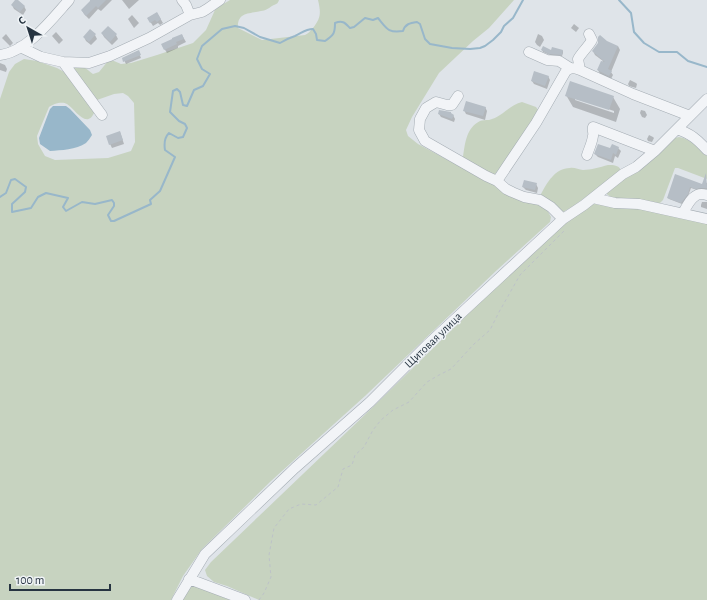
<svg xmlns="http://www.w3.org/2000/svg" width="707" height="600" font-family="'Alegreya Sans',sans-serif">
<rect width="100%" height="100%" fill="#dfe4e9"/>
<!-- green -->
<path fill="#c7d3c0" d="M230,0h49c-1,4 -3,4 -7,6 -3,2 -7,5 -11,5 -12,3 -24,1 -23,17l24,12 43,-5c4,-2 5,-4 8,-7 8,-10 8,-15 5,-28h196l-25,28 -16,13 -34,32 -27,44 -6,13 2,6 10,8 82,44 38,16 9,6 4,7 -1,5 -53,48 -132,126 -94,85 -69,68 -19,27 -12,24h-171v-501l9,-27 6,-8 9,-5 13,2 20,7 9,5 29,38c-8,20 -20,-2 -28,-7 -5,-3 -14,0 -18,3l-12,29 1,8 7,12 10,4 53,-2 23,-7 4,-9 -1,-39 -6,-7 -5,-3 -9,1 -17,6 -5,-2 -20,-29c12,-4 12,-2 21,5l6,-2 9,-11h6l7,3 10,-1 26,-8 36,-12 13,-13 9,-20 5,-4z
M522,102l14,5 2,3 -1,4 -35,51 -7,9 -2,1 -29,-16 -1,-2c2,-13 3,-29 17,-36 2,-1 6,-1 9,-1 4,-1 8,-3 11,-5 8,-5 13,-11 22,-13z
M679,137c12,2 19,11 28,19v23l-29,-11h-3l-12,32 -3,3h-2c-6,-1 -11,-3 -16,-3 -10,-1 -30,2 -36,-7l69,-55z
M608,165c6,0 10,0 13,5l-1,2 -48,35 -9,5 -22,-15v-3c6,-11 14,-26 29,-26 4,-1 9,2 13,2 8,0 17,-3 25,-5z
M595,204l14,2 41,2 57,16v376h-448l-32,-14 -13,-4 -7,-6 -2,-6 6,-8 162,-155 95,-93 96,-92 26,-17z
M195,586l35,14h-48l8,-13z"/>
<!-- water -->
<path fill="#98b7ca" d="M53,106h13l4,3 20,21 2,5c-2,3 -4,6 -6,8 -10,7 -25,7 -36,8l-10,-7 -1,-6 11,-29z"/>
<!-- shadow -->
<path fill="#0003" fill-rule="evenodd" d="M92,0h20l-11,11 -3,-2 -9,10 -5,-5 -2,-4z
M122,0h17l-10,9z
M12,5l12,1 2,4 -3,5 -9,-6z
M157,13l6,10 -3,2 -2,-2 -5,3 -5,-8z
M132,15l7,8 -5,5 -6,-9z
M574,24l5,4 -3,4 -5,-4z
M108,27l8,8 2,4 -6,6 -8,-8 -2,-4z
M56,32l7,8 -4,4 -7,-8z
M6,34l7,9 -3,3 -8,-8z
M538,34l4,2 2,4 -4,7 -3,-2 -2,-3z
M95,35l2,4 -6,6 -5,-4 -2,-4z
M182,35l4,7 -8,4v2l-11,5 -5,-8z
M618,46l2,4 -9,22 2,3 -2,4 -11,-5 -2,-4 5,-9 -8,-6 -2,-4z
M542,50l21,1v2l-1,3 -12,-1 -7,-3z
M138,51l3,7 -15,6 -3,-6z
M0,63l5,2 2,4 -1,3 -6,-2z
M548,76l2,4 -3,9 -13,-5 -2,-3z
M630,80l6,3 1,1 -1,4 -7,-2 -1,-2z
M566,95l47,2 7,12 -4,13 -43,-15zM575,98l39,13v2l-39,-13z
M485,107l2,4 -2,9 -19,-6 -2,-4z
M641,110l4,1 2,4 -2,3 -3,-1 -2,-4z
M439,114l14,1 2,4 -1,3 -13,-5z
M120,132l4,12 -12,4 -2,-4z
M649,135l4,2 1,1 -2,4 -4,-1 -1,-2z
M618,148l3,3 -3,7 -3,-2 -2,7 -15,-6 -3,-3z
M676,176l27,9 1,-3 3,1v6h-2l-8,1 -6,-2 -3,8 -6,8 -13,-5 -1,-1z
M536,184l2,4 -1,5 -11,-3 -3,-3z
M702,202h5v7l-6,-2v-2z"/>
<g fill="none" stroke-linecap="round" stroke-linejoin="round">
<!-- stream -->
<path stroke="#98b7ca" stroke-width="2" d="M619,0l12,13 3,19 10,11 15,9h18l11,9 19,6
M0,197l6,-4 5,-13 4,-1 11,8 -1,5 -13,12v8l19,-4 7,-11 8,-4 22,5 -5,9 3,4 16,-9 13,2 17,-4 2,3v3l-6,9 3,6h3l37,-17 -1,-4 10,-9 15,-34 -10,-7c-1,-6 -1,-12 4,-17l9,5 5,-1 4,-9 -2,-4 -6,-3 -9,-9 3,-21 4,-2 3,3 3,13 4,1 7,-16 9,-4 7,-12 -8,-5 -5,-10 5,-13 20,-17 13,-3 9,2 16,9 20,6c5,-3 9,-5 15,-7 7,-3 10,-7 18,-7l3,5 1,6 8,1c9,-6 10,-8 10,-18 8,-3 10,0 15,5l4,-1 11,-9 8,2 5,-2c9,11 10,15 25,13 2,-7 7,-8 14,-9l3,2 5,15 5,5 22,4 18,1 10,-1 5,-2 8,-6 8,-8 3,-6 9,-8 10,-18"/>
</g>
<!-- building -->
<path fill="#b6bec6" d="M15,0h3l7,6 -5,6 -9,-7z
M90,0h16l-8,8 -2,-2 -10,10 -5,-6 9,-9z
M157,12l4,7 -4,3 -2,-2 -5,3 -3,-5z
M108,26l9,8 -7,8 -9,-9z
M90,29l6,5 -7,8 -6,-5z
M182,34l2,5 -8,3 1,2 -13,6 -3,-6 11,-5v-1z
M600,35l7,6 11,5 -10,23 4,2 -3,5 -12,-6 4,-9 4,1 -13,-11 6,-8v-6z
M543,46l8,4 1,-3 11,3 -1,5 -13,-1 -8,-4z
M139,50l2,5 -18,7 -1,-4z
M534,71l15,5 -4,10 -14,-5z
M570,81l44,15 -5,14 -44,-14z
M466,101l20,6 -3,9 -20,-5z
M439,110l12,2v1l3,2 -2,4 -14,-5z
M120,131l3,9 -14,5 -3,-9z
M598,144l12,4 2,-4 7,3 -3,8 -3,-2 -2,7 -17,-6z
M706,173l1,15h-5l-7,1 -5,-2 -2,7 -7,9 -14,-5 8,-24 27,10z
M524,180l13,3 -2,7 -13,-3z"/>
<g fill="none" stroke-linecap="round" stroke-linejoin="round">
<defs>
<path id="minor" d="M182,0l4,5 4,10
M20,47l21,10 22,5 26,1 21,-7 39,-18 41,-23 12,-3 5,-3 13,-9
M529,52l18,8 12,1 11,7
M0,55c27,-3 52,-36 69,-55
M63,62l39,53
M580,70l-2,-11c4,-7 10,-12 14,-19l-3,-6
M458,96l-6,9h-5l-11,-3 -10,6 -6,11 -1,11 6,11 61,35 11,5 9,8 6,3 12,5 16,3 11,7 12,12
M677,129c14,5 20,10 30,21
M587,155c2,-6 5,-12 6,-19 1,-3 -1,-6 0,-9l62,24
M497,181l39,-58 30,-52c5,-4 8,-3 14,-1l53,24 57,22
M593,198l22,5 24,1 68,15
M683,213c5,-9 11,-23 24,-18
M189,579l56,21
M177,600l28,-46 90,-86 75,-66 57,-57 136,-126 21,-14 39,-31 13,-7 19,-16 52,-52"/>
</defs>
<!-- minor casing -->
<use href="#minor" stroke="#a4acb3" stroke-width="11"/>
<!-- path -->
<path stroke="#bdc2c8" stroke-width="1" stroke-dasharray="3 3" stroke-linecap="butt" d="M259,600l5,-7 7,-16 -2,-22 5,-27 15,-19 12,-5 15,1 22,-18 5,-18 9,-4 3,-10 9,-8 9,-17 8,-10 12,-10 16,-8 18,-20 12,-7 12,-6 23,-25 16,-14 9,-18 21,-37 45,-45"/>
<!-- minor -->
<use href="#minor" stroke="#f2f4f7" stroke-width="10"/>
</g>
<g text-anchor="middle" stroke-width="3" stroke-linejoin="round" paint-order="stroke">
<!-- street labels -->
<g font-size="12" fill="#273441" stroke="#eff3f6">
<text transform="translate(433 340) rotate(-44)" y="4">Щитовая улица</text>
</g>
</g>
<!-- north arrow -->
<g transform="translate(28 28) rotate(321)" stroke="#eff3f6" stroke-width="3" paint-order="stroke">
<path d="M0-3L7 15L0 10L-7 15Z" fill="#273441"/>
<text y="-6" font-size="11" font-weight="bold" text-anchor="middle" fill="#273441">С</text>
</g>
<!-- scale -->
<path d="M10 584v6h100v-6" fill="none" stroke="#273441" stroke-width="2"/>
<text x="16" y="584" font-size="12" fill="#273441" stroke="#eff3f6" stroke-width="3" paint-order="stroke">100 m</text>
</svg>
